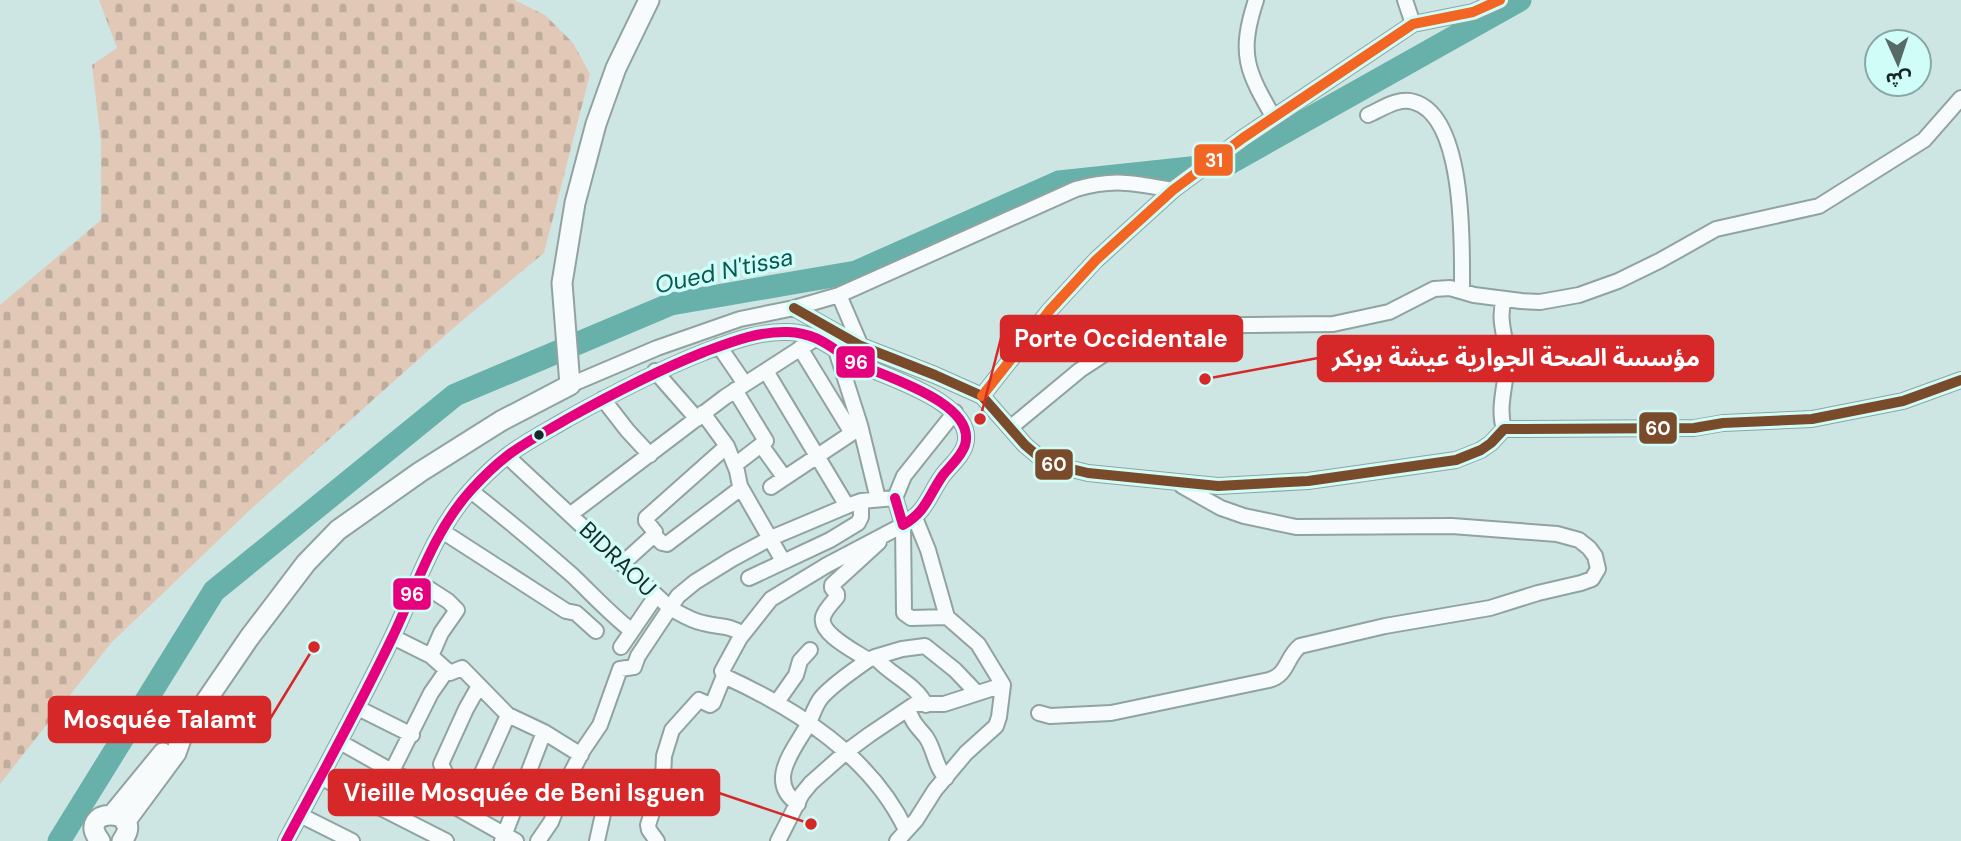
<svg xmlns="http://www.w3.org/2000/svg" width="1961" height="841" font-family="'DM Sans','Noto Sans Arabic',sans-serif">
<defs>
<pattern id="cemetery-stones" width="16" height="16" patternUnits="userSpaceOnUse" patternTransform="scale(1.75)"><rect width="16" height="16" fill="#e1c8b7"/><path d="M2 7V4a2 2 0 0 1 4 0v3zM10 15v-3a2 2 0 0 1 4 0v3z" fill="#c0ac9d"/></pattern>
</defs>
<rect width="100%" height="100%" fill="#cee6e3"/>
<!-- cemetery -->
<path fill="url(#cemetery-stones)" d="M99,0h415l31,15 28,28 17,31 -46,179 -86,71 -206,184 -141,135 -111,141v-479l101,-85v-78l-9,-77 25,-17z"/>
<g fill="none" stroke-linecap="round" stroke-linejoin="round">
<!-- river -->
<path stroke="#68b0aa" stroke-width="23" d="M59,841l155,-250 241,-196 216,-91 185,-32 203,-90 169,-18 292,-164"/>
<defs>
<path id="street" d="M1256,0c-18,55 -9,71 18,118
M1405,0l8,24
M1368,115c14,-6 30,-18 46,-13 52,15 48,146 48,189
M839,295l21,49
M794,308l67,38 74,29 47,21 43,49 13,11 17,9 33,8 130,13 90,-5 148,-21 25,-10 10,-7 13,-14 190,-1 29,-5 89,-4 91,-18 58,-21
M719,346l26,38
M836,350l24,75 18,74
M655,371l42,48
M766,371l81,135
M570,385l87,-37 83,-29 54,-11 45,-13 237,-106c38,-11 59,-6 97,1
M735,390l31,51 -31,24
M982,396l67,-85 47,-51 77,-70 70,-52 170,-114 60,-12 27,-12
M603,399l24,31 23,25
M703,413l24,33 10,25 3,15 43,75
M1010,428l70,-58 40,-26 45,-18 168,-2 56,-12 45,-23 16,-1 24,7 47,6 19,1 39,-7 39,-14 41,-20 57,-32 103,-23 105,-66 37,-42
M1504,429c-7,-23 3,-47 3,-70 0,-21 -10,-38 -3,-59
M761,445l23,32
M727,446l-81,72v3l9,11 -1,3 8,8 5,1 74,-56
M507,456l163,152c11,6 22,13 33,15 18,5 23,1 40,11
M771,487l81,-54 -52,-85
M471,491c34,27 68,55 101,84 20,19 38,39 60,56
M571,514l154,-117 93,-60
M442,531l124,80 10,2 20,18
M879,542l-47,43v3l5,6v3c-5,6 -12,13 -14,20 -4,17 32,34 45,43l7,-3c16,19 40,26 51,48
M622,564l32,-29
M749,578l81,-38 28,-17 3,-6v-16
M417,581l31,20 9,9 -16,23 -10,23
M393,637l38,19 19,17 12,-5 46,47 36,17 37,23
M621,647l35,-51
M875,657l27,-8 23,-3 30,24 21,22
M777,702l19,-27 4,-14 10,-11
M358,708l54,27
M908,709c5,15 10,18 18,28 9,13 9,30 20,41
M1039,713l11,3 61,-3 158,-33c19,-5 17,-23 31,-34l85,-20 105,-18 48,-15 43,-10 11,-4 6,-10 -3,-13 -6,-8 -10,-8 -22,-6 -105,-8 -156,1 -52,-11 -23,-8 -39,-22
M340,742l176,99
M322,778l124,63
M435,794l11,-20 -5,-10 25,-55 13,-23
M798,804c-32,-22 -5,-53 8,-76 6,-10 8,-21 15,-30 13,-15 31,-26 47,-38
M375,805l56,-112 16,-23
M465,811l43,-96
M300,815l52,26
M906,830c-35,-74 -110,-121 -182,-154l-2,-5 18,-33 31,-39 56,-34 76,-40 1,88 7,5 36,-1
M286,841c36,-67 73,-134 106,-203 24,-50 41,-106 79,-148 11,-12 23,-24 36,-34 18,-14 40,-25 60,-37 45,-25 89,-48 137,-67 27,-10 54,-21 84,-20 33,1 46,20 73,33 28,13 116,39 104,80 -3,11 -15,21 -22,30 -15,21 -16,36 -40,50l-8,-27
M502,841l42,-109
M538,841l13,-19 17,-43 15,-29 17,-25 20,-56 14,-2 4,-11 40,-60 17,-14 37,-23 39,-21 76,-32 14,-5 34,-3 9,-22 51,-64
M597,841l6,-27 9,-21
M657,841l-8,-11 -1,-5 15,-47 1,-22 8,-26 27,-30 11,5 3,-2 11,-27
M778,841l24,-47 9,-11 35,-31 23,-17 46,-31h29l59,-19
M897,841l19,-21 19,-30 31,-37 30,-27 3,-9 4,-32 -25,-41 -31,-27 -19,-67 -13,-32"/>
<path id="secondary" d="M113,814l50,-61
M125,822l51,-69 6,-17 67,-98 57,-75 32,-33 82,-58 81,-51 69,-36 -8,-102 13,-80 21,-79 20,-56 33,-68
M100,841c-27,-34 48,-35 22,0"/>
</defs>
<!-- street casing -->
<use href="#street" stroke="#90a3a1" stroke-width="18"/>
<!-- secondary casing -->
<use href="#secondary" stroke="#90a3a1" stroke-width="23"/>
<!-- street -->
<use href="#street" stroke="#f8fbfb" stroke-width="14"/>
<!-- secondary -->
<use href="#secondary" stroke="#f8fbfb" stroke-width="19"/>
<defs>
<path id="bus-1" d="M286,841c36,-67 73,-134 106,-203 24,-50 41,-106 79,-148 11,-12 23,-24 36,-34 18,-14 40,-25 60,-37 45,-25 89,-48 137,-67 27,-10 54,-21 84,-20 33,1 46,20 73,33 28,13 116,39 104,80 -3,11 -15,21 -22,30 -15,21 -16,36 -40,50l-8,-27"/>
<path id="bus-2" d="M794,308l67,38 74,29 47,21 43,49 13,11 17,9 33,8 130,13 90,-5 148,-21 25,-10 10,-7 13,-14 190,-1 29,-5 89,-4 91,-18 58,-21"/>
<path id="bus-3" d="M982,396l67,-85 47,-51 77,-70 70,-52 170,-114 60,-12 27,-12"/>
</defs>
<!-- bus-1 casing -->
<use href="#bus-1" stroke="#d1fdf9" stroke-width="16"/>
<!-- bus-2 casing -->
<use href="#bus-2" stroke="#d1fdf9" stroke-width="16"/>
<!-- bus-3 casing -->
<use href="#bus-3" stroke="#d1fdf9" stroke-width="16"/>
<!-- bus-1 -->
<use href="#bus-1" stroke="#e5007d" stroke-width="10"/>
<!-- bus-2 -->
<use href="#bus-2" stroke="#7a4b2a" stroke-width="10"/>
<!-- bus-3 -->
<use href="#bus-3" stroke="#f26522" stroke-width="10"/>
</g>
<!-- markers -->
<circle fill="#172826" stroke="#d1fdf9" stroke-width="2.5" cx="539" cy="435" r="6"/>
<g text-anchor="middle" stroke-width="7" stroke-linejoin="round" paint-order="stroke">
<!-- street labels -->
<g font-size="23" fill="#172826" stroke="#d1fdf9">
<text transform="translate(618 559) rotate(44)" y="8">BIDRAOU</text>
</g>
<!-- water labels -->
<g font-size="24" font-style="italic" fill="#065954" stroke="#d1fdf9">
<text transform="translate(724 271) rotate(-12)" y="8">Oued N'tissa</text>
</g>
</g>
<!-- callouts -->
<path fill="none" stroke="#d62828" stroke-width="2.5" d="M980 419L1001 338M1205 379L1318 358M314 647L270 719M811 824L719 793"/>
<g fill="#d62828" stroke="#d1fdf9" stroke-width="2.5">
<circle cx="980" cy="419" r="7"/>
<circle cx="1205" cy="379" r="7"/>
<circle cx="314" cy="647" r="7"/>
<circle cx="811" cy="824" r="7"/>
</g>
<g fill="#d62828" stroke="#d62828" stroke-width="2.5">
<rect x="1001" y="316" width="241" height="45" rx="7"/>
<rect x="1318" y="336" width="395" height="45" rx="7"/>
<rect x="49" y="697" width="221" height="45" rx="7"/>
<rect x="329" y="770" width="390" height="45" rx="7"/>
</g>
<g font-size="24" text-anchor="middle" font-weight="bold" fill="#fff">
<text x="1121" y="347">Porte Occidentale</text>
<text x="1516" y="366">مؤسسة الصحة الجوارية عيشة بوبكر</text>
<text x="160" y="728">Mosquée Talamt</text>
<text x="524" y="801">Vieille Mosquée de Beni Isguen</text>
</g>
<g stroke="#d1fdf9" stroke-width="2.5">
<rect x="1193" y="143" width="41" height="34" rx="7" fill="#f26522"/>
<rect x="835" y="345" width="41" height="34" rx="7" fill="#e5007d"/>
<rect x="1638" y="411" width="40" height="34" rx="7" fill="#7a4b2a"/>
<rect x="1034" y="448" width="40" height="33" rx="7" fill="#7a4b2a"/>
<rect x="392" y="577" width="40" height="34" rx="7" fill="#e5007d"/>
</g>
<g font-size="19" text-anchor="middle" font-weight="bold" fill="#fff">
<text x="1214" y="167">31</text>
<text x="856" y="369">96</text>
<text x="1658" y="435">60</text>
<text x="1054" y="471">60</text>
<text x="412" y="601">96</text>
</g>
<!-- north arrow -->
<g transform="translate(1898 63) rotate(177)"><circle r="33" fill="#d1fdf9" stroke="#87a8a5" stroke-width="2"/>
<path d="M0-5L12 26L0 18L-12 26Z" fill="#576a68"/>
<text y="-10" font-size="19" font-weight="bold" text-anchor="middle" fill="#172826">ش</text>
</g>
</svg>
